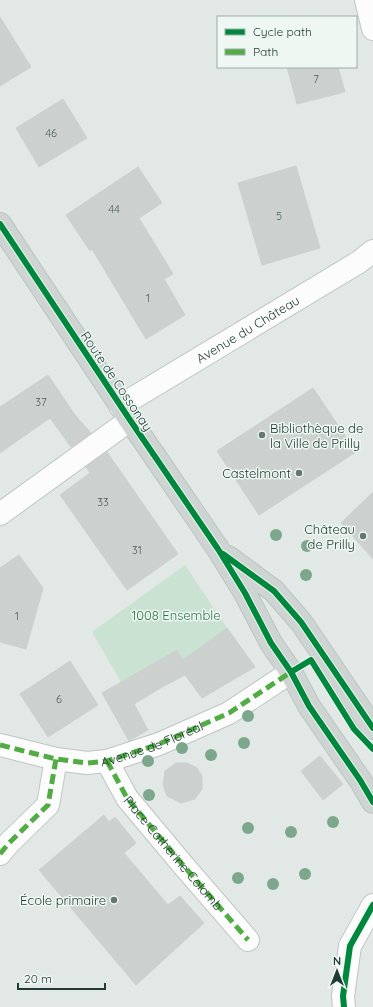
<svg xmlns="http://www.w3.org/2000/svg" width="373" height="1007" font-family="Quicksand,sans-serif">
<rect width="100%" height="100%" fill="#e2e8e5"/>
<!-- green -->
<path fill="#cae2d1" d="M185,565l42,63 -44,32 -6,-10 -56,32 -29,-50z"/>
<!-- building -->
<path fill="#ccd1cf" stroke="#cad1ce" d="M0,17l31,50 -31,19z
M287,67h51l7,25 -48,12z
M63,99l24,39 -48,29 -23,-39z
M296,166l24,82 -58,17 -24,-82z
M138,167l24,36 -23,15 34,56 -9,5 21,36 -39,24 -54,-90 -2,2 -24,-36z
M48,375l27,40 16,18 -20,14 -21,-29 -50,35v-46z
M313,388l43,64 -97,63 -42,-64z
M107,452l71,102 -51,36 -67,-95 30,-22 -4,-6z
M373,492v67l-32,-36z
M19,555l24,33 -17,61 -26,-7v-74z
M227,628l28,39 -53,31 -17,-23 -21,11 -30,18 14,26 -19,11 -27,-48 75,-43 6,10z
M70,661l28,44 -50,32 -28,-43z
M320,756l23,28 -20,16 -22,-29z
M176,763h11l10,5 5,8v13l-7,10 -14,4 -14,-7 -4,-11 2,-14z
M104,815l5,7 6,-5 21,26 -12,10 44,52 12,-9 24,27 -68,62 -97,-115z"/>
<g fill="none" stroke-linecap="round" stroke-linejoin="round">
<defs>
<g id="minor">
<path d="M366,0l7,29"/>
<path id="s1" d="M120,406l239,-144 14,-11"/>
<path d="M0,514l130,-94"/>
<path id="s2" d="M0,745l56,14 31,4 20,-2 52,-17 70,-31 62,-41"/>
<path id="s3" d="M107,761l20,37 56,67 65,75"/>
<path d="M0,854l9,-11 39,-38 8,-46"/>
<path d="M344,1007l-1,-11 7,-50 23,-41"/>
</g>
<path id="major" d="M0,224l130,196 88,129 27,44 26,50 20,29 18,34 51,74 13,22
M228,557l46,34 27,31 72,106"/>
</defs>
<!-- minor casing -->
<use href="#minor" stroke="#bfc5c2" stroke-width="24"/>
<!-- major casing -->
<use href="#major" stroke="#bbc5c1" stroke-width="24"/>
<!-- minor -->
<use href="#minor" stroke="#fbfcfb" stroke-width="22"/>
<!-- major -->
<use href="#major" stroke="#cdd4d2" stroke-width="22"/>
<!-- quiet -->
<path stroke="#52ac45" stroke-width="5" stroke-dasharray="10 5" stroke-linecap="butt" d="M0,745l56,14 31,4 20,-2 52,-17 70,-31 62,-41
M107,761l20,37 56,67 65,75
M0,854l9,-11 39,-38 8,-46"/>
<defs>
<path id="cycleway" d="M0,224l130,196 88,129 27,44 26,50 20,29 18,34 51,74 13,22
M223,554l51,37 27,31 72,106
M291,672l20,-12 43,69 19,20
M344,1007l-1,-11 7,-50 23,-41"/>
</defs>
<!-- cycleway casing -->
<use href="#cycleway" stroke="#eff7f3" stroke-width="8"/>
<!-- cycleway -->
<use href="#cycleway" stroke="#00873e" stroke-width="6"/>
</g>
<!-- trees -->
<g fill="#7ca78d">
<circle cx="276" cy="535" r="6"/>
<circle cx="307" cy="546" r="6"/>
<circle cx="306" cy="575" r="6"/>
<circle cx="248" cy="716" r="6"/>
<circle cx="244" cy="743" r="6"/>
<circle cx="182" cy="748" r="6"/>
<circle cx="211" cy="755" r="6"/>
<circle cx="148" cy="761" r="6"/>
<circle cx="149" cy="795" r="6"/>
<circle cx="333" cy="822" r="6"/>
<circle cx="248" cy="828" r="6"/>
<circle cx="291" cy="832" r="6"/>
<circle cx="305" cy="874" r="6"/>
<circle cx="238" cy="878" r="6"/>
<circle cx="273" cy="884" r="6"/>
</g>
<!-- markers -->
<g fill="#647871" stroke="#eff7f3" stroke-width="1.5">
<circle cx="262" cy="435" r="4"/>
<circle cx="299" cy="473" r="4"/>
<circle cx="363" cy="536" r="4"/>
<circle cx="114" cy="900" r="4"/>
</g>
<g text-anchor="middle" stroke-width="3" stroke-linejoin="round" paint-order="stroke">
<!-- number labels -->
<g font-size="11" fill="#4b605a">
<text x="316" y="83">7</text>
<text x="51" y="137">46</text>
<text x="114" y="213">44</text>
<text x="279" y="220">5</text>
<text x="148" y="302">1</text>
<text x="41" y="406">37</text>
<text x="103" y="506">33</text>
<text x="137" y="554">31</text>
<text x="17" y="620">1</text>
<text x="59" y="703">6</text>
</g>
<!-- street labels -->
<g font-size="13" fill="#203b33" stroke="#eff7f3">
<text dy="5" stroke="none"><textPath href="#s1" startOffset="149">Avenue du Château</textPath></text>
<text transform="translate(117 381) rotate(56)" y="5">Route de Cossonay</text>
<text dy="5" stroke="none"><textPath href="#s2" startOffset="157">Avenue de Floréal</textPath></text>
<text dy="5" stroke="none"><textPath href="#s3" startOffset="114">Place Catherine Colomb</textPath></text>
</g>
<!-- poi labels -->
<g font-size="13" fill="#203b33" stroke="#eff7f3" text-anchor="end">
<text x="270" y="433" text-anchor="start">Bibliothèque de<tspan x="270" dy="15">la Ville de Prilly</tspan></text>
<text x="291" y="478">Castelmont</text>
<text x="355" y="534">Château<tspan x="355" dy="15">de Prilly</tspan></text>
<text x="106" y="905">École primaire</text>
</g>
<!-- park labels -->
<g font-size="13" fill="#297245" stroke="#eff7f3">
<text x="176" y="620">1008 Ensemble</text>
</g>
</g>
<!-- legend -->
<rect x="217" y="16" width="140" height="52" fill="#eff7f3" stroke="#9caca6"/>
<rect x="225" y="29" width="20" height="6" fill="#00873e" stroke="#9caca6"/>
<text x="253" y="36" font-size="12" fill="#203b33">Cycle path</text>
<rect x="225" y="49" width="20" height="6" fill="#52ac45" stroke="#9caca6"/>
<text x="253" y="56" font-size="12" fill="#203b33">Path</text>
<!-- north arrow -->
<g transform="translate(337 971)" stroke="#eff7f3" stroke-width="3" paint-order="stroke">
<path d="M0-3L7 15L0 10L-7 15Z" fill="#203b33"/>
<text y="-6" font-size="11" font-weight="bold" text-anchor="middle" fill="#203b33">N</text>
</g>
<!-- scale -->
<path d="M18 983v6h87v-6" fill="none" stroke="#203b33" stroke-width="2"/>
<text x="24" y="983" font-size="12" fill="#203b33" stroke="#eff7f3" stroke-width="3" paint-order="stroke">20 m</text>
</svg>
